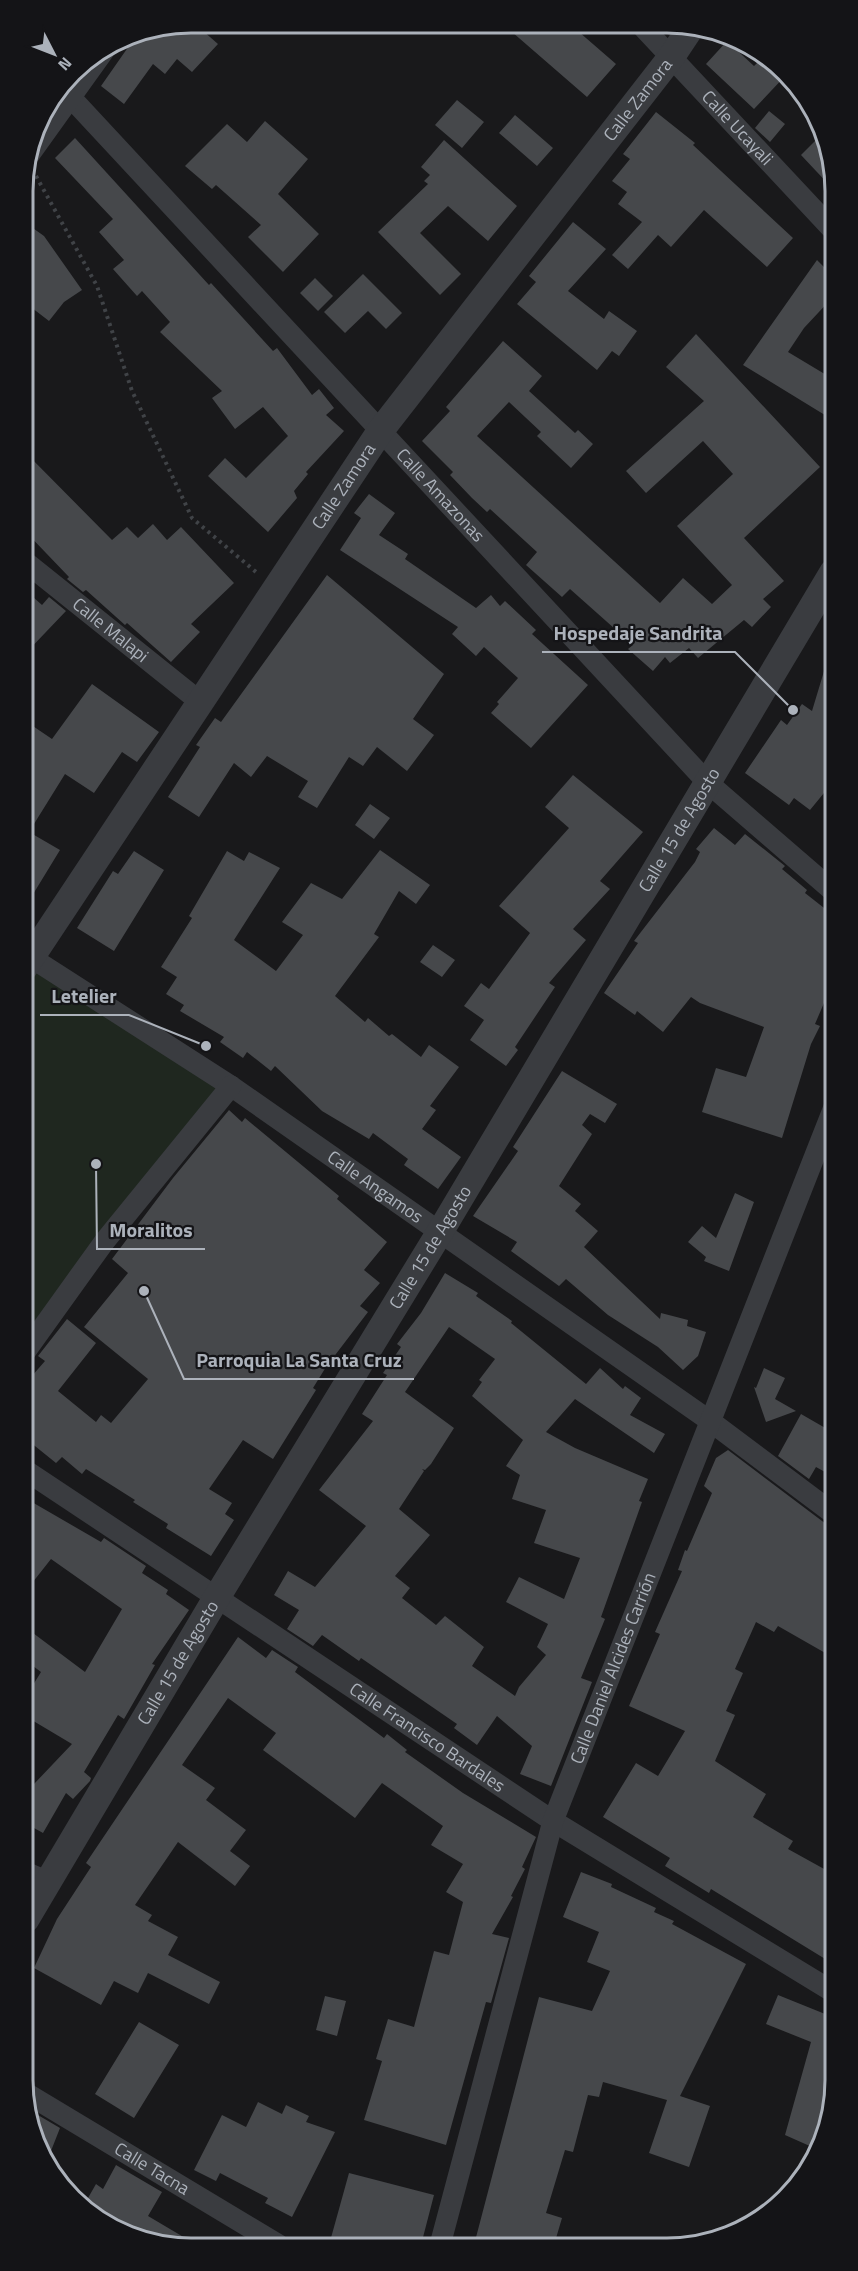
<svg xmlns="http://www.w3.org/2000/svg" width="858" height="2271" font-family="'Titillium Web',sans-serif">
<rect width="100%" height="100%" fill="#19191b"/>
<!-- green -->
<path fill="#1f271f" d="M31,957l200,129 -206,266 -1,-384z"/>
<!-- building -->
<path fill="#46484b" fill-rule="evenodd" d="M194,23l24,21 -26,28 -15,-13 -12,15 -12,-10 -29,40 -23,-18 37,-53z
M504,25h67l45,39 -29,33z
M727,41l27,25 7,-7 26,15 -33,35 -48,-45z
M457,100l27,22 -22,26 -27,-23z
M769,111l16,13 -15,18 -15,-14z
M656,112l39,31 -2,2 100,93 -26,29 -63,-57 -33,37 -13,-12 -30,34 -16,-14 30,-33 -24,-18 9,-12 -15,-11 18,-22 -7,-5z
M515,115l38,33 -16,18 -38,-33z
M265,121l43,38 -30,35 41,40 -36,38 -35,-35 13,-12 -45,-40 -4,4 -27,-23 42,-42 20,18z
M820,136l12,22v30l-31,-33z
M75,138l134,147 2,-2 62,68 4,-3 35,47 7,-6 15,19 -8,7 18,16 -38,41 2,2 -14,17 3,7 -29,34 -60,-56 17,-18 21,20 42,-42 -25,-29 -28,22 -23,-31 10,-7 -62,-59 10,-10 -28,-31 -5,5 -24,-27 11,-9 -25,-28 14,-13 -58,-61z
M444,140l73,66 -29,35 -40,-35 -28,27 41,41 -21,21 -62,-63 50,-48 -4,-3 6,-6 -9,-8z
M23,221l21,15 38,54 -18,12 -15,19 -26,-20z
M573,222l33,27 -38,42 36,28 5,-8 28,20 -18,25 -7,-5 -15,19 -80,-66 19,-22 -7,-6z
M817,260l15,15v23l-28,30 -16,24 45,27v41l-90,-55z
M363,274l39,39 -16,16 -18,-18 -23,22 -21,-21z
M315,278l18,18 -15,15 -18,-18z
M696,334l124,133 -76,71 40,43 -21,18 8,8 -19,20 -8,-7 -46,38 -9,-10 -19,15 -5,-6 -12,14 -25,-22 5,-4 -63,-56 -8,8 -36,-32 11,-13 -47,-43 -3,3 -15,-14 -22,-23 3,-3 -31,-31 28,-30 -4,-4 57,-66 39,35 -13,15 46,42 3,-3 15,14 -22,24 -34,-32 4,-4 -32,-30 -32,34 183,167 23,-25 29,26 20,-19 -55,-59 56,-52 -30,-33 -57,52 -20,-22 78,-70 -38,-34z
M23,450l89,90 15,-13 11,11 15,-14 14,16 14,-13 53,56 -43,41 9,8 -29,30 -44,-39 -2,2 -39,-35 -3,2 -16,-13 2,-2 -46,-48z
M369,494l26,19 -16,22 29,19 -3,5 71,49 15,-13 9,11 5,-5 31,29 -4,4 56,51 -57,63 -40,-35 8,-9 -2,-2 21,-24 -34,-31 -8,9 -24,-22 6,-7 -118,-77 21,-32 -7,-5z
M327,575l117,99 -31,45 21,16 -27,36 -30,-24 -14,19 -14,-9 -32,51 -19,-11 10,-16 -41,-25 -16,21 -17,-14 -35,54 -31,-20 32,-50 -4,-2 19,-27 6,4z
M24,589l18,16 7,-8 17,14 -42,44z
M828,658l5,1v123l-23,28 -16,-12 -5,7 -44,-32 36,-53 6,5 15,-21 10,7z
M92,684l67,48 -22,30 -15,-10 -28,41 -29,-19 -36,58 31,18 -36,59v-189l28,19z
M573,775l70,57 -43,49 10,8 -37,40 13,11 -37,43 6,4 -40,60 3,3 -12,16 -36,-26 14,-20 -20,-14 17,-23 8,6 41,-56 -31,-27 70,-78 -24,-21z
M370,804l20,14 -16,21 -19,-14z
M714,828l21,17 10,-11 40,32 -3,3 25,21 -2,3 28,22v67l-18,42 5,2 -9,18 -29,94 -80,-26 14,-44 30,9 18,-50 -64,-24 -9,-6 -28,35 -26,-21 -2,4 -31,-22 34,-50 -4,-2 61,-79 5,-10 -4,-3z
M380,850l50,35 -14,19 -17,-13 -25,43 5,3 -44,59 30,26 3,-4 21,18 3,-2 29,23 8,-12 30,22 -29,39 6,4 -14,19 39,28 -23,32 -34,-24 4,-6 -35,-26 -4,6 -47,-28 -47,-45 -4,5 -24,-19 -4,6 -23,-16 4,-5 -44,-26 4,-6 -18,-11 11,-17 -16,-10 31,-49 -3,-2 38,-65 17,10 5,-9 31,16 -46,72 42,31 27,-36 -21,-13 29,-39 31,16z
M134,851l30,19 -50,81 -37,-23 36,-57 5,3z
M433,945l22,15 -13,17 -22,-15z
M562,1071l55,33 -12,19 -15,-9 -8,11 10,9 -33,52 22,18 -6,7 23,20 -14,16 76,72 1,-6 27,7 -1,6 19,6 -8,24 -15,14 -25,-23 -50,-32 -42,-36 -7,7 -48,-35 6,-9 -44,-26 45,-65 -5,-4z
M229,1110l13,12 3,-4 94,78 -2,3 50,43 -23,28 16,13 -20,23 8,6 -42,55 -13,21 3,2 -43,69 -30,-19 -34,49 23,14 -7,11 9,6 -23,36 -45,-28 2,-4 -35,-22 2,-2 -49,-31 -4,5 -20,-17 -6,6 -31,-25v-54l20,-23 -7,-5 29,-37 29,24 -38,48 38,31 5,-7 10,8 37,-44 -64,-52 44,-54 -16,-14 61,-81z
M735,1193l19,9 -25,69 -25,-10 2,-4 -18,-15 14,-16 14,12z
M445,1273l33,20 -2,3 36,25 -1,2 75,61 14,-16 23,21 2,-3 16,12 -11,17 35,19 -11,19 -79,-54 -29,33 29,16 73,31 -9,22 3,1 -41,115 4,2 -24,59 11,4 -41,104 -31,-12 12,-28 -35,-30 -20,29 -23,-17 3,-4 -96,-66 -2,3 -37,-26 -9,11 -26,-17 12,-19 -25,-15 14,-24 27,16 51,-61 -47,-36 54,-69 -11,-7 25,-39 -4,-2 18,-26 -4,-3 24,-31zM449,1327l46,32 -16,21 3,2 -10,14 51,44 -17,26 14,9 -8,24 34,11 -12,33 46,15 -16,41 -45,-22 -13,25 42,22 -11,23 9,8 -27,32 -4,9 -43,-30 12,-19 -39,-31 -9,9 -34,-27 8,-10 -15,-12 35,-41 -31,-26 25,-38 -2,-2 3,1 6,-6 23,-36 -49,-36z
M764,1368l21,10 -10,21 21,12 -30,11 -12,-35 2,1z
M801,1414l33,19v44l-18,-10 -7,12 -31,-23z
M728,1450l106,80v128l-56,-32 -4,6 -18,-10 -21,47 8,4 -17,38 9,4 -20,46 51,33 -13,23 40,24 -5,8 47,26v90l-124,-76 -2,4 -44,-27 5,-8 -67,-41 33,-54 22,13 27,-45 -56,-25 31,-72 -5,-2 27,-61 -4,-1 7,-20 2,1 25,-58 -8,-7 12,-28z
M25,1498l76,44 3,-4 42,28 -4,7 26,17 -2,4 23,16 -37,54 3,1 -31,54 -6,-4 -34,57 7,6 -1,3 -17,18 -7,-6 -23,40 -18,-10v-44l9,5 38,-40 -47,-28v-18l16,-26 -16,-12v-33l60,45 37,-63 -71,-50 -26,33z
M238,1637l28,21 6,-8 26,17 -3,5 89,66 3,-4 20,16 -2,2 58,41 73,44 -14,30 3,2 -14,27 2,1 -21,37 17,4 -18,65 -5,-1 -40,143 -82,-25 18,-59 -6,-2 12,-40 26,8 20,-76 15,4 14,-53 -17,-10 17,-28 -32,-19 12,-19 -61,-43 -27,35 -92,-68 13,-17 -48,-35 -46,67 33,23 -9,12 40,30 -16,21 20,15 -15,20 -57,-44 -43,63 17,10 -4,6 30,16 -10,18 52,27 -11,22 -61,-31 -10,20 -24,-12 -13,24 -67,-37 23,-49 34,-52 -5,-4z
M581,1872l31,12 -1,3 45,21 -2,4 20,9 -2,3 74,40 -66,132 30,10 -21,61 -40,-14 18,-53 -64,-18 -4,15 -11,-2 -15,57 -8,-2 -19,63 16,5 -8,27 -25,-7 -3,7h-52l65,-248 53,14 18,-40 -23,-9 12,-30 -36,-15z
M778,1995l57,23v72l-23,57 -27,-12 26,-93 -45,-18z
M325,1996l21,5 -9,35 -21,-6z
M139,2022l40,23 -45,73 -39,-24z
M258,2102l24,12 4,-9 23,11 -3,6 29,10 -43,85 -27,-14 3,-5 -48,-25 -4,8 -22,-11 28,-55 24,12z
M26,2108l34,20 -11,28 -23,-43z
M116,2165l46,27 -14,24 49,29h-38l-75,-40 12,-21 7,5z
M349,2173l85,22 -13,50h-92z"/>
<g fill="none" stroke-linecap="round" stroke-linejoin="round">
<!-- path -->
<path stroke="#404347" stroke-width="4" stroke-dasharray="3 4.5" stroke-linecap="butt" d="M36,176l61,110 35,105 60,127 64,54"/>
<!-- minor -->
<g stroke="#3a3c40" stroke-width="21">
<path id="s1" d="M641,25l191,204"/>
<path id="s2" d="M62,88l645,694 126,109"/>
<path d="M30,154l76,-106"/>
<path id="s3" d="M23,560l176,141"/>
<path id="s4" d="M24,953l207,133 479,335 124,93"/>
<path d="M25,1352l79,-110 127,-156"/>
<path id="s5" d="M25,1470l528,351 282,172"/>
<path d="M25,1872l23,10"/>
<path id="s6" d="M26,2093l253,152"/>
<path id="s7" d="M440,2245l113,-424 281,-714"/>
</g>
<!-- tertiary -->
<g stroke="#3a3c40" stroke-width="27">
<path id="s8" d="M24,968l357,-538 291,-374 20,-30"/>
<path id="s9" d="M26,1919l191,-322 223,-365 393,-660"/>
</g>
</g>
<g text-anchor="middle" stroke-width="4.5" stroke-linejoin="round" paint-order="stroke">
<!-- street labels -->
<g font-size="18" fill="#acb2bb" stroke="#141417">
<text dy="6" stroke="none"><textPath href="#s8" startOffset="1064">Calle Zamora</textPath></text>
<text dy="6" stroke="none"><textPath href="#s1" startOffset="141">Calle Ucayali</textPath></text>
<text dy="6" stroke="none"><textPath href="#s8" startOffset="578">Calle Zamora</textPath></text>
<text dy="6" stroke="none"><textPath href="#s2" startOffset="556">Calle Amazonas</textPath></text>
<text dy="6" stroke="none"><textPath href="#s3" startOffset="112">Calle Malapi</textPath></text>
<text dy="6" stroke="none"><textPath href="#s9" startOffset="1270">Calle 15 de Agosto</textPath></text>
<text dy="6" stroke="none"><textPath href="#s4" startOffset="422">Calle Angamos</textPath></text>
<text dy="6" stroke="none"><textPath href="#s9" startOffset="784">Calle 15 de Agosto</textPath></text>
<text dy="6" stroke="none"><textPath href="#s9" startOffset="298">Calle 15 de Agosto</textPath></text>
<text dy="6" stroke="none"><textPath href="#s7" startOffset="603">Calle Daniel Alcides Carrión</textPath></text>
<text dy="6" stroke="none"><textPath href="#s5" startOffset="483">Calle Francisco Bardales</textPath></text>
<text dy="6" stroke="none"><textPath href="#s6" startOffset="147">Calle Tacna</textPath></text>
</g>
</g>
<!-- crop -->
<path d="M0 0H858V2271H0ZM191 33H667A158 158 0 0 1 825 191V2080A158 158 0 0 1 667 2238H191A158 158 0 0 1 33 2080V191A158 158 0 0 1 191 33Z" fill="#141417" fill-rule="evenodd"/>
<path fill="none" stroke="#acb2bb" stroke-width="3" d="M191 33H667A158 158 0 0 1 825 191V2080A158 158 0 0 1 667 2238H191A158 158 0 0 1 33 2080V191A158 158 0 0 1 191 33Z"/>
<!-- callouts -->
<path fill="none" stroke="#acb2bb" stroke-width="2" d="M793 710L735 652H542M206 1046L129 1015H40M96 1164L97 1249H205M144 1291L184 1379H414"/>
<g fill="#acb2bb" stroke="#141417" stroke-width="2">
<circle cx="793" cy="710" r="6"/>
<circle cx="206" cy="1046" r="6"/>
<circle cx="96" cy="1164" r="6"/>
<circle cx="144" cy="1291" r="6"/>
</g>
<g font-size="20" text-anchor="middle" font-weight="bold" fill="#acb2bb" stroke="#141417" stroke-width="4.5" stroke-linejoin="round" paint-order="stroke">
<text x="638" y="640">Hospedaje Sandrita</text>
<text x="84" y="1003">Letelier</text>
<text x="151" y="1237">Moralitos</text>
<text x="299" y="1367">Parroquia La Santa Cruz</text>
</g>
<!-- north arrow -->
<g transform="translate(54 54) rotate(132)" stroke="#141417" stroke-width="4.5" paint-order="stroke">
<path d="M0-4.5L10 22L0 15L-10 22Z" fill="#acb2bb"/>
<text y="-9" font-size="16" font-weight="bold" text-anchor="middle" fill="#acb2bb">N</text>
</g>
</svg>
